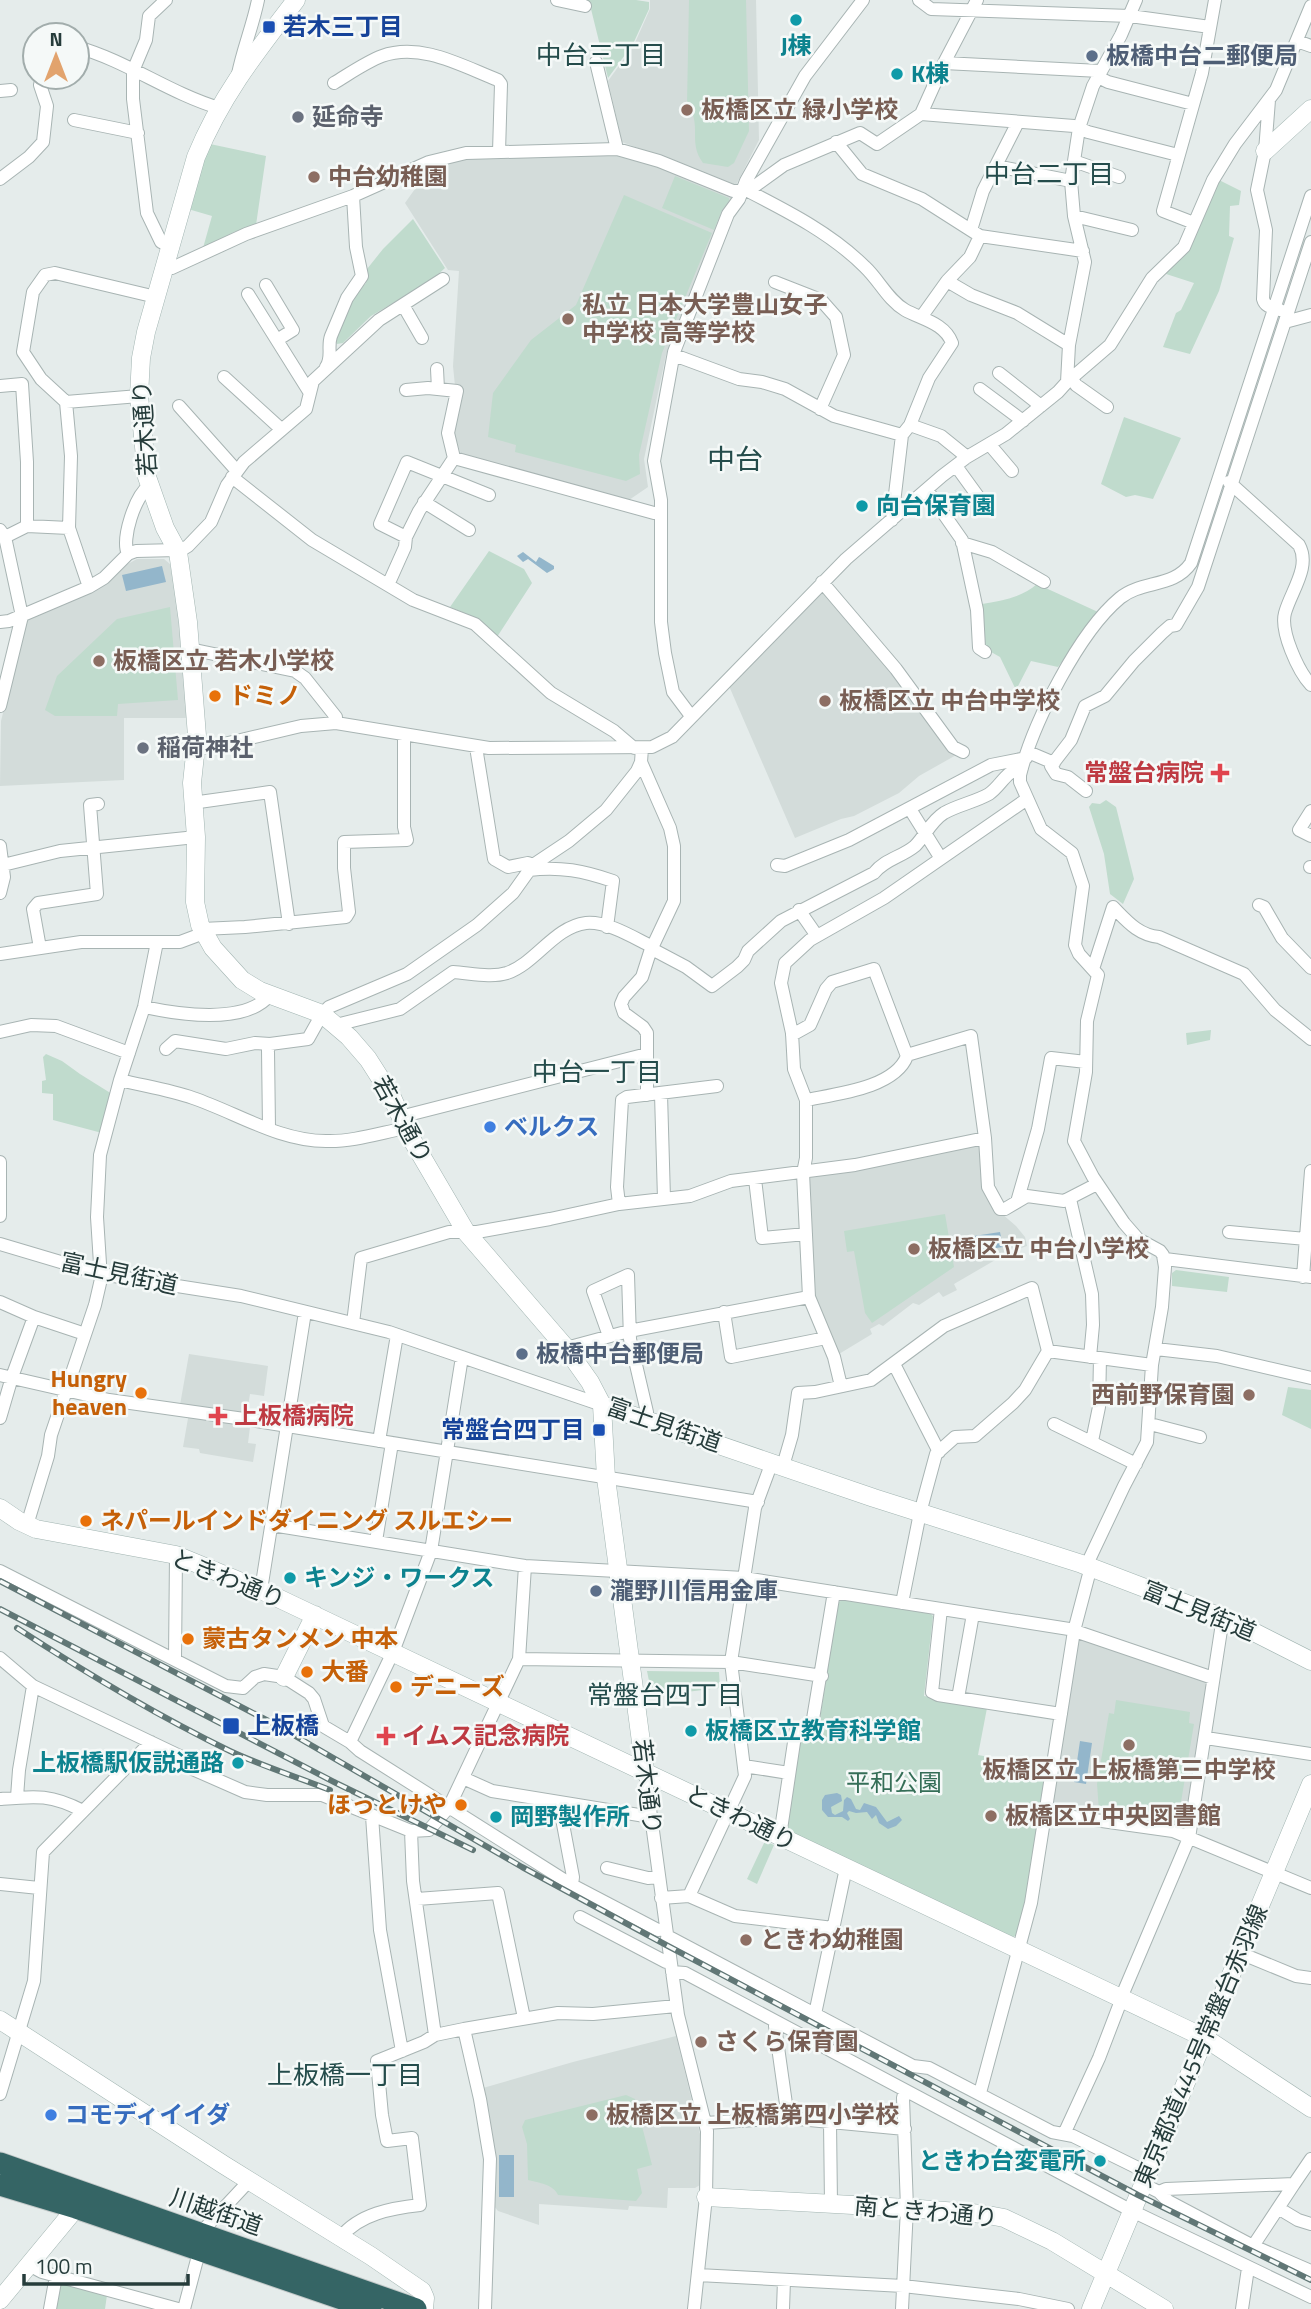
<svg xmlns="http://www.w3.org/2000/svg" width="1311" height="2309" font-family="'Titillium Web','Noto Sans JP',sans-serif">
<rect width="100%" height="100%" fill="#e5eceb"/>
<!-- built -->
<path fill="#d3dcda" d="M650,0h106l3,140 -23,45 -114,-43 -14,-61 26,-36 16,-36z
M613,154l34,8 84,35 1,4 -9,10 -57,144 -22,104 4,28 -19,13h-8l-160,-46 -8,-22 2,-46 -2,-20 6,-95 -11,-1 -43,-67 27,-38 30,-6z
M137,559h27l6,5 7,38 10,116h-63v62l-124,6 1,-65 24,-97 5,-7z
M821,592h4l133,162 -39,22 -20,17 -45,23 -13,3 -46,19 -66,-152z
M978,1143l4,3 19,67 15,13 9,11 2,9 -18,6 -55,32 3,6 -14,7 -4,-5 -20,13 -6,-2 -30,23 -4,-2 -9,5 2,5 -33,20 -26,-61 -5,-111 2,-5z
M189,1354l79,12 -4,30 -14,-2 -5,31 5,2 -2,16 8,1 -3,18 -53,-9 -1,-4 -16,-2 7,-40 -10,-2z
M1081,1640l122,39 5,6 -23,140 -9,3 -123,-18 -3,-5 26,-162z
M676,2036l26,106 -2,43 -5,3h-27l-1,20 -38,-2 -1,4 -89,-6v21l-41,-14 -4,-5 -11,-118 90,-26z"/>
<!-- green -->
<path fill="#c0dbcd" d="M585,0h51l13,2v7l-16,35 -25,34 -18,-73z
M689,0h57l3,131 -15,32 -6,4 -25,-4c-16,-22 0,-37 -16,-60z
M210,144l56,12 -10,69 -22,7 -31,16 9,-32 -24,-7 10,-35z
M675,176l54,22v3l-7,9 -8,20 -52,-22z
M1219,180l22,11 -2,14 -9,1 -1,30 5,2 -15,53 -29,63 -27,-7 13,-34 5,-3 13,-27 -31,-10z
M624,195l88,38 -50,120 -23,102 1,19 -14,7 -111,-29 1,-7 -28,-8 5,-44 38,-53 45,-35z
M413,219l32,49 -13,12 -61,36 -28,27 -6,1 -2,-5 17,-40 14,-16 1,-14 16,-20z
M1124,417l57,21 -28,61 -18,-4 -9,2 -25,-13z
M489,551l35,18 8,14 -35,54 -21,-19 -26,-11z
M1037,584l61,28 -40,55 -27,-6 -15,29 -16,-33 -16,-9 -2,-44c19,-3 41,-7 55,-20z
M170,607l8,93 -60,4 -1,12h-62l-10,-6 12,-34 60,-57z
M1106,800l10,7 18,72 -11,25 -13,-10 -6,-40 -15,-47 3,-4 8,1z
M1211,1030l-1,10 -23,5 -1,-12z
M46,1054l16,7 18,13 32,20 -10,39 -49,-13v-26l-11,-1v-12l4,-1 -3,-23z
M945,1214l9,53 -82,56 -7,-10 -11,-62 -7,1 -3,-21z
M1176,1270l53,7 -2,15 -55,-6v-13z
M1288,1387l23,3v39l-29,-14z
M843,1599l87,14 3,3 -9,80 63,12 -9,47 69,12 -22,136 -8,32 -6,3 -222,-105 -2,-5 12,-89 4,-3 14,2 21,-135z
M647,1671l72,1 1,16 -68,8z
M1116,1700l74,12 -1,11 5,1 -16,96 -2,2 -77,-11 -2,-27 12,-71 5,1z
M765,1841l9,4 -17,39 -10,-5z
M626,2095l9,4 17,66 -15,4 5,24 -6,8 -78,-6c-5,-11 -19,-12 -30,-15l-1,-36 -5,-17 3,-7z
M60,2283l47,12 -2,14h-50z"/>
<!-- water -->
<path fill="#93b6cb" d="M523,552l13,10 3,-5 2,1 13,8v3l-7,4 -19,-14 -5,3 -6,-6z
M162,566l4,16 -40,9 -4,-16z
M1000,1232l3,15 -40,6 -2,-15z
M1080,1741l12,2 -6,41 -12,-2z
M837,1793l4,2 1,6 -11,6 1,6 3,2 8,-4 1,-11 3,-3 4,2 5,10 4,1 4,-7 12,4 11,15 12,-6 3,4 -6,6 -8,3 -9,-6 -3,-8 -4,4 -5,-7 -11,1 -7,-2 -2,2 3,6 -2,2 -6,-4h-14l-6,-7v-10l3,-5z
M499,2155h15v42h-15z"/>
<g fill="none" stroke-linecap="round" stroke-linejoin="round">
<defs>
<path id="street" d="M166,0l-17,16 -3,24 -13,31v28l14,114 14,29 10,5
M557,0l28,6
M919,0l12,9 199,7 80,11
M977,0l-33,63 -23,51 153,12 14,6 90,23
M1297,41l14,5
M77,47c50,14 92,46 142,61
M596,62l21,87
M944,63l156,8
M238,74c5,-25 15,-49 20,-74
M1098,77l10,5 85,22
M334,83c15,-9 32,-21 48,-27 39,-14 80,10 116,24l3,4 -2,68
M0,91l11,-1
M1269,100l-4,51 -8,39 9,40 -3,69c2,8 10,9 17,11
M74,120l64,13
M836,142l26,32 60,25 58,37 103,15
M1074,161l45,16
M996,166l75,15
M0,179l29,-22 14,-15 4,-36 -7,-21 2,-8
M748,191c41,21 84,43 117,76 14,13 23,33 40,43 16,9 40,13 47,33l-23,35 -19,47 -8,10 -10,85
M1074,216l58,14
M1194,223l-31,-12 39,-138 13,-73
M971,230l12,-39 35,-69
M165,266l7,2 74,-34 107,-38 76,-34 37,-9 151,-4 42,12 74,30h15l36,-26 76,-32 17,11 44,-30
M947,281l23,-24 10,-21
M775,282l46,18 15,17 8,38 -24,54
M266,285l27,45 -16,10
M248,294l62,99
M403,305l19,33
M922,316l25,-35 24,14 46,18 52,32
M1285,322l26,-7
M674,355l65,24 23,3 23,7 49,27 68,19
M326,367c7,-10 1,-20 5,-31l16,-38 15,-22 -6,-29 -3,-51
M437,369l1,20
M999,373l42,33
M224,377l57,52
M1072,379l4,6 31,22
M1067,382l43,-37 42,-67 32,-31 29,-67 22,-36 41,-54 35,-84
M0,386l22,-2 5,78v64
M980,389l43,32
M406,390l22,-2 29,3 -9,42 6,25
M66,402l73,-6
M179,406l58,65
M910,425l31,11 26,21
M990,445l22,26
M956,466l29,40
M232,477l80,63 101,60 62,24 76,69 63,38 20,17
M1229,482l70,63c12,22 -8,46 -14,68 -5,18 13,58 26,72
M927,490l35,50 15,70 2,38 6,4
M424,502l45,28
M0,530l5,7 17,79 -22,90
M5,537l22,-11 42,2
M406,537l-26,-13 27,-62 82,33
M962,543l30,9 52,30
M178,552l10,-6 23,-24 16,-37 17,-23 62,-53 7,-28 66,-61 64,-41
M128,554c-7,-15 7,-58 21,-68
M822,582l74,87 57,78 10,5
M388,585l17,-38 1,-10 13,-26 35,-53 200,55h7
M89,587l-20,-59 2,-72 -5,-54 -25,-23 -18,-27 10,-60 12,-17 10,-2 101,24
M0,622l9,-1 80,-34 15,-9 24,-24 8,-3 41,-1
M190,649l105,22 10,7 31,39
M691,716l-18,-24 -8,-39 -4,-31v-122l-7,-39 20,-109 54,-138 11,-15 7,-18 59,-105 58,-76
M476,747l18,112 14,8 20,-4 5,2
M197,748h10l94,-22 35,-3 153,25 163,-1 20,-10 174,-178 96,-83 25,-19 39,-23 52,-42 9,-10 2,-37 16,-83 -11,-46 -3,-35 8,-53 14,-42 28,-51 15,-35
M1028,752l26,11
M641,762l29,66 4,18v55l-24,51 -8,25 -18,20 -3,7 3,9 19,14 4,6v62
M1086,791l-18,-14 -12,-3 -5,-8 20,-26 14,-34 20,-10 29,-35 28,-28 8,-7 6,-1 22,-38 113,-345
M192,803l78,-11 19,132
M910,809l30,48
M1311,811l-12,19 12,6
M0,846l4,31 -4,16
M3,865l57,-14 136,-14
M777,865l8,1 64,-26 142,-75 35,-7
M1310,867h1
M529,870c31,-4 55,1 84,11l-6,46
M1259,905l5,2 18,31 29,30
M799,910l18,26
M202,929l43,-2 101,-10 3,-5 -5,-44v-26l63,-2 -3,-13v-93
M40,948l-7,-39 5,-6 59,-9 -7,-89 8,-1
M652,949l34,18 26,19 25,-19 7,-7 4,-9 33,-30 93,-48c11,-14 28,-16 41,-27 10,-10 16,-25 29,-33 14,-8 31,-11 45,-19 13,-9 16,-23 33,-26
M0,954l81,-12h99l24,-9
M1093,969l20,-62c14,14 25,28 46,30l85,37 31,36 36,29
M144,1007c33,7 101,18 126,-12
M336,1025l64,-16 53,-37c17,1 38,6 54,1 29,-10 47,-46 79,-50 22,-2 48,15 67,24
M0,1032l31,-7 25,1 73,27
M792,1035l18,-10 16,-36 6,-7 42,-13 33,87c-12,32 -71,38 -101,44
M166,1049l9,-8 51,8 29,-6 15,1
M907,1055l64,-19 14,102 3,49 12,22h5l22,-13 37,5 33,-17
M120,1080c24,6 50,10 73,18 44,15 86,43 133,43 26,1 54,-8 80,-13
M661,1094l3,105
M400,1117l247,-63
M269,1128l-1,-78 2,-6 38,-5 14,-25 7,-7 78,-33 70,-49 36,-32 20,-28 36,-24 37,-31 31,-39 4,-9 1,-14
M0,1162v54
M755,1179l7,59 44,-4
M1070,1199l22,95 1,31 -3,32
M1017,1202l21,-73 13,-71 35,4
M619,1204l-2,-17 5,-87 5,-3 90,-11
M1229,1232l77,7
M0,1244l101,30 140,22 148,36 213,73
M1165,1259l146,18
M1303,1277l8,-106
M0,1302l34,15 51,17
M724,1312l7,45 95,-19
M353,1323l8,-65 88,-26h28l73,-13 69,-15 71,-8 41,-15 124,-16 130,-27
M609,1336l-16,-45 35,-16 2,64 17,73 -2,7
M566,1348l63,-17 180,-34
M1156,1349l61,7 94,22
M1048,1351l104,14
M894,1364l45,88
M0,1375l109,25 135,19 514,83
M841,1386l-7,-29 -25,-60 -6,-124 3,-15v-58l-12,-31 -2,-36 -11,-50 4,-20 25,-23 74,-42 143,-99
M0,1418l12,-41 22,-60
M1054,1424l82,40
M1150,1424l50,13
M379,1441l18,-106
M1092,1441l7,-34 1,-49
M783,1466l9,-31 6,-42 17,-1 56,-12 73,-54 88,-38 16,63 -23,39 -12,13 -38,33 -20,1 -19,17 -16,59 -18,90
M27,1525l21,-69 3,-21 44,-130 6,-26 -4,-62 3,-62 20,-75 24,-73 13,-65
M272,1525l253,41 219,12 325,51 144,49
M376,1541l16,-98
M0,1571l226,115 17,2 12,-11 9,-3 20,3 25,16 5,6 9,27 27,16 10,9 212,134 86,45 8,-1
M261,1590l44,-278
M941,1609l-9,83 6,3 123,19
M0,1658l33,28 151,72 4,9 57,25 22,3h55l89,36 18,-1 20,-23 70,-148 6,-93
M175,1659l1,-104
M519,1659l212,3 91,14
M958,1698l15,-84
M1206,1738l105,16
M350,1742l43,-90 38,-101 31,-194
M744,1766l45,7
M645,1772l33,243 29,116 -1,66 -12,112
M463,1778l29,13 159,26
M17,1797l2,-27 14,-84
M0,1799c35,-3 51,-5 83,12
M559,1803l14,74 -1,8
M1045,1813l128,18 138,57
M372,1816l8,114 22,121
M411,1831l2,50 22,154
M780,1836l16,-107 15,2 23,-139
M607,1868l41,10 11,-1
M0,1884l39,4
M689,1896l56,-120 -14,-114 24,-154 17,-46
M661,1898l28,-2 46,20 98,12
M417,1899l81,-6 26,125
M580,1917l86,45h4
M667,1938h4l242,128 16,2 123,64 21,4 75,37
M1240,1953l56,23 15,2
M672,1972l13,1 447,238 179,86
M1121,1998l68,-160 34,-221
M815,2014l31,-146
M777,2022l-2,4 13,92
M464,2029l16,70 10,60 -5,150
M980,2093l51,-190 43,-272 15,-57v-14l35,-74 23,-44 5,-77 10,-58 3,-40 -2,-12 -3,-4 -22,-12 -14,-16 -31,-46 -19,-36 12,-69 1,-51 11,-46 -19,-21 -4,-9 8,-59 -11,-33 -31,-24 -21,-47v-7c13,-52 59,-143 100,-177 22,-18 54,-10 71,-35l120,-367
M0,2094l34,-113 9,-129 108,-110
M830,2122l1,82
M705,2123l83,-5 117,11
M1064,2134l35,-76 23,-60
M1143,2184l16,8 9,9 85,45 41,-62 -128,5 -7,3
M1294,2184l17,-25
M1278,2208l20,12 13,4
M201,2235l6,-9 43,-46
M341,2237c18,-23 51,-29 79,-32l-8,-67 -25,3 -5,-26 -5,-54 47,-19 11,-7 29,-6 94,-16 35,1 83,-8
M1253,2246l58,25
M29,2265l13,7 136,37
M698,2275l205,11 116,13 49,10
M50,2309l6,-33
M184,2309l15,-57
M783,2309l1,-29
M902,2309l5,-101 -4,-110 2,-8
M1242,2309l6,-41"/>
<path id="secondary" d="M296,0c-40,52 -75,96 -100,157l-50,175 -5,26 -2,38 8,81 18,51 13,24 10,70 9,114 -5,47 4,54 -1,65 5,23 13,23 29,32 18,11 62,23 27,23 19,22 23,36 17,38 58,99 100,116 24,34 12,23 4,73 39,294
M1265,151l46,-42
M602,1405l272,93 208,66 152,58 77,39
M0,1508l19,13 17,8 140,26 85,35 944,448 106,70
M284,1677l31,-62
M0,2020l224,145 147,91 51,35 3,7 -1,11
M706,2197l201,11 76,6 21,4 48,23 112,68
M0,2300l76,-92 5,-9
M1091,2309l220,-525"/>
<path id="highway" d="M0,2163l416,146
M0,2185l76,23 295,101"/>
</defs>
<!-- street casing -->
<use href="#street" stroke="#a8b4b3" stroke-width="14"/>
<!-- secondary casing -->
<use href="#secondary" stroke="#a1b4b1" stroke-width="19"/>
<!-- highway casing -->
<use href="#highway" stroke="#c2c8c8" stroke-width="23"/>
<!-- street -->
<use href="#street" stroke="#fff" stroke-width="12"/>
<!-- secondary -->
<use href="#secondary" stroke="#fff" stroke-width="18"/>
<!-- highway -->
<use href="#highway" stroke="#356565" stroke-width="21"/>
<defs>
<path id="rail" d="M0,1581l278,145 244,141 146,79 470,249 173,85
M0,1609l336,174 137,67
M17,1628c69,45 139,87 213,123 32,15 67,26 100,39"/>
</defs>
<!-- rail casing -->
<use href="#rail" stroke="#617776" stroke-width="6"/>
<!-- rail -->
<use href="#rail" stroke="#f5f9f8" stroke-width="3.5" stroke-dasharray="10" stroke-linecap="butt"/>
</g>
<!-- markers -->
<g fill="#0f9aa8" stroke="#f5f9f8" stroke-width="2.5">
<circle cx="796" cy="20" r="7"/>
<circle cx="897" cy="74" r="7"/>
<circle cx="862" cy="506" r="7"/>
<circle cx="290" cy="1578" r="7"/>
<circle cx="691" cy="1731" r="7"/>
<circle cx="238" cy="1763" r="7"/>
<circle cx="496" cy="1817" r="7"/>
<circle cx="1100" cy="2161" r="7"/>
</g>
<g fill="#1a4fb4" stroke="#f5f9f8" stroke-width="2.5">
<rect x="262" y="20" width="14" height="14" rx="3.5"/>
<rect x="592" y="1423" width="14" height="14" rx="3.5"/>
<rect x="222" y="1717" width="18" height="18" rx="3.5"/>
</g>
<g fill="#5c6f8a" stroke="#f5f9f8" stroke-width="2.5">
<circle cx="1092" cy="56" r="7"/>
<circle cx="522" cy="1354" r="7"/>
<circle cx="596" cy="1591" r="7"/>
</g>
<g fill="#8d6e63" stroke="#f5f9f8" stroke-width="2.5">
<circle cx="687" cy="110" r="7"/>
<circle cx="314" cy="177" r="7"/>
<circle cx="568" cy="319" r="7"/>
<circle cx="99" cy="661" r="7"/>
<circle cx="825" cy="701" r="7"/>
<circle cx="914" cy="1249" r="7"/>
<circle cx="1249" cy="1395" r="7"/>
<circle cx="1129" cy="1745" r="7"/>
<circle cx="991" cy="1816" r="7"/>
<circle cx="746" cy="1940" r="7"/>
<circle cx="701" cy="2042" r="7"/>
<circle cx="592" cy="2115" r="7"/>
</g>
<g fill="#6b7280" stroke="#f5f9f8" stroke-width="2.5">
<circle cx="298" cy="117" r="7"/>
<circle cx="143" cy="748" r="7"/>
</g>
<g fill="#e8710a" stroke="#f5f9f8" stroke-width="2.5">
<circle cx="215" cy="696" r="7"/>
<circle cx="141" cy="1393" r="7"/>
<circle cx="86" cy="1521" r="7"/>
<circle cx="188" cy="1639" r="7"/>
<circle cx="307" cy="1672" r="7"/>
<circle cx="396" cy="1687" r="7"/>
<circle cx="461" cy="1805" r="7"/>
</g>
<g fill="#e0444e" stroke="#f5f9f8" stroke-width="2.5">
<path d="M1216.5 762.5h7v7h7v7h-7v7h-7v-7h-7v-7h7z"/>
<path d="M214.5 1405.5h7v7h7v7h-7v7h-7v-7h-7v-7h7z"/>
<path d="M382.5 1725.5h7v7h7v7h-7v7h-7v-7h-7v-7h7z"/>
</g>
<g fill="#3f7fe0" stroke="#f5f9f8" stroke-width="2.5">
<circle cx="490" cy="1127" r="7"/>
<circle cx="51" cy="2115" r="7"/>
</g>
<g text-anchor="middle" stroke-width="5" stroke-linejoin="round" paint-order="stroke">
<!-- transit labels -->
<g font-size="24" font-weight="bold" fill="#164399" stroke="#f5f9f8" text-anchor="start">
<text x="283" y="35">若木三丁目</text>
<text x="585" y="1438" text-anchor="end">常盤台四丁目</text>
<text x="247" y="1734">上板橋</text>
</g>
<!-- culture labels -->
<g font-size="24" font-weight="bold" fill="#0d838f" stroke="#f5f9f8" text-anchor="start">
<text x="796" y="54" text-anchor="middle">J棟</text>
<text x="911" y="82">K棟</text>
<text x="876" y="514">向台保育園</text>
<text x="304" y="1586">キンジ・ワークス</text>
<text x="705" y="1739">板橋区立教育科学館</text>
<text x="224" y="1771" text-anchor="end">上板橋駅仮説通路</text>
<text x="510" y="1825">岡野製作所</text>
<text x="1086" y="2169" text-anchor="end">ときわ台変電所</text>
</g>
<!-- service labels -->
<g font-size="24" font-weight="bold" fill="#4e5e75" stroke="#f5f9f8" text-anchor="start">
<text x="1106" y="64">板橋中台二郵便局</text>
<text x="536" y="1362">板橋中台郵便局</text>
<text x="610" y="1599">瀧野川信用金庫</text>
</g>
<!-- education labels -->
<g font-size="24" font-weight="bold" fill="#785e54" stroke="#f5f9f8" text-anchor="start">
<text x="701" y="118">板橋区立 緑小学校</text>
<text x="328" y="185">中台幼稚園</text>
<text x="582" y="313">私立 日本大学豊山女子<tspan x="582" dy="28">中学校 高等学校</tspan></text>
<text x="113" y="669">板橋区立 若木小学校</text>
<text x="839" y="709">板橋区立 中台中学校</text>
<text x="928" y="1257">板橋区立 中台小学校</text>
<text x="1235" y="1403" text-anchor="end">西前野保育園</text>
<text x="1129" y="1778" text-anchor="middle">板橋区立 上板橋第三中学校</text>
<text x="1005" y="1824">板橋区立中央図書館</text>
<text x="760" y="1948">ときわ幼稚園</text>
<text x="715" y="2050">さくら保育園</text>
<text x="606" y="2123">板橋区立 上板橋第四小学校</text>
</g>
<!-- worship labels -->
<g font-size="24" font-weight="bold" fill="#5b616d" stroke="#f5f9f8" text-anchor="start">
<text x="312" y="125">延命寺</text>
<text x="157" y="756">稲荷神社</text>
</g>
<!-- street labels -->
<g font-size="24" fill="#263c3b" stroke="#f5f9f8">
<text transform="translate(145 428) rotate(-94)" y="8">若木通り</text>
<text transform="translate(402 1120) rotate(61)" y="8">若木通り</text>
<text transform="translate(119 1274) rotate(12)" y="8">富士見街道</text>
<text transform="translate(664 1425) rotate(19)" y="8">富士見街道</text>
<text transform="translate(228 1579) rotate(22)" y="8">ときわ通り</text>
<text transform="translate(1199 1611) rotate(22)" y="8">富士見街道</text>
<text transform="translate(647 1787) rotate(83)" y="8">若木通り</text>
<text transform="translate(741 1818) rotate(26)" y="8">ときわ通り</text>
<text transform="translate(1201 2046) rotate(-67)" y="8">東京都道445号常盤台赤羽線</text>
<text transform="translate(216 2212) rotate(19)" y="8">川越街道</text>
<text transform="translate(926 2212) rotate(5)" y="8">南ときわ通り</text>
</g>
<!-- food labels -->
<g font-size="24" font-weight="bold" fill="#c56008" stroke="#f5f9f8" text-anchor="start">
<text x="229" y="704">ドミノ</text>
<text x="127" y="1387" text-anchor="end">Hungry<tspan x="127" dy="28">heaven</tspan></text>
<text x="100" y="1529">ネパールインドダイニング スルエシー</text>
<text x="202" y="1647">蒙古タンメン 中本</text>
<text x="321" y="1680">大番</text>
<text x="410" y="1695">デニーズ</text>
<text x="447" y="1813" text-anchor="end">ほっとけや</text>
</g>
<!-- health labels -->
<g font-size="24" font-weight="bold" fill="#be3a42" stroke="#f5f9f8" text-anchor="start">
<text x="1204" y="781" text-anchor="end">常盤台病院</text>
<text x="234" y="1424">上板橋病院</text>
<text x="402" y="1744">イムス記念病院</text>
</g>
<!-- shop labels -->
<g font-size="24" font-weight="bold" fill="#366cbe" stroke="#f5f9f8" text-anchor="start">
<text x="504" y="1135">ベルクス</text>
<text x="65" y="2123">コモディイイダ</text>
</g>
<!-- park labels -->
<g font-size="24" fill="#356e57" stroke="#f5f9f8">
<text x="894" y="1791">平和公園</text>
</g>
<!-- neighbourhood labels -->
<g font-size="26" fill="#244c4b" stroke="#f5f9f8">
<text x="601" y="64">中台三丁目</text>
<text x="1049" y="183">中台二丁目</text>
<text x="597" y="1081">中台一丁目</text>
<text x="665" y="1704">常盤台四丁目</text>
<text x="345" y="2084">上板橋一丁目</text>
</g>
<!-- quarter labels -->
<g font-size="28" fill="#244c4b" stroke="#f5f9f8">
<text x="735" y="469">中台</text>
</g>
</g>
<!-- north arrow -->
<g transform="translate(56 56)"><circle r="33" fill="#f5f9f8" stroke="#a2adac" stroke-width="2"/>
<path d="M0-5L12 26L0 18L-12 26Z" fill="#e2a36d"/>
<text y="-10" font-size="19" font-weight="bold" text-anchor="middle" fill="#263c3b">N</text>
</g>
<!-- scale -->
<path d="M24 2274v10h164v-10" fill="none" stroke="#263c3b" stroke-width="3.5"/>
<text x="35" y="2274" font-size="21" fill="#263c3b" stroke="#f5f9f8" stroke-width="5" paint-order="stroke">100 m</text>
</svg>
